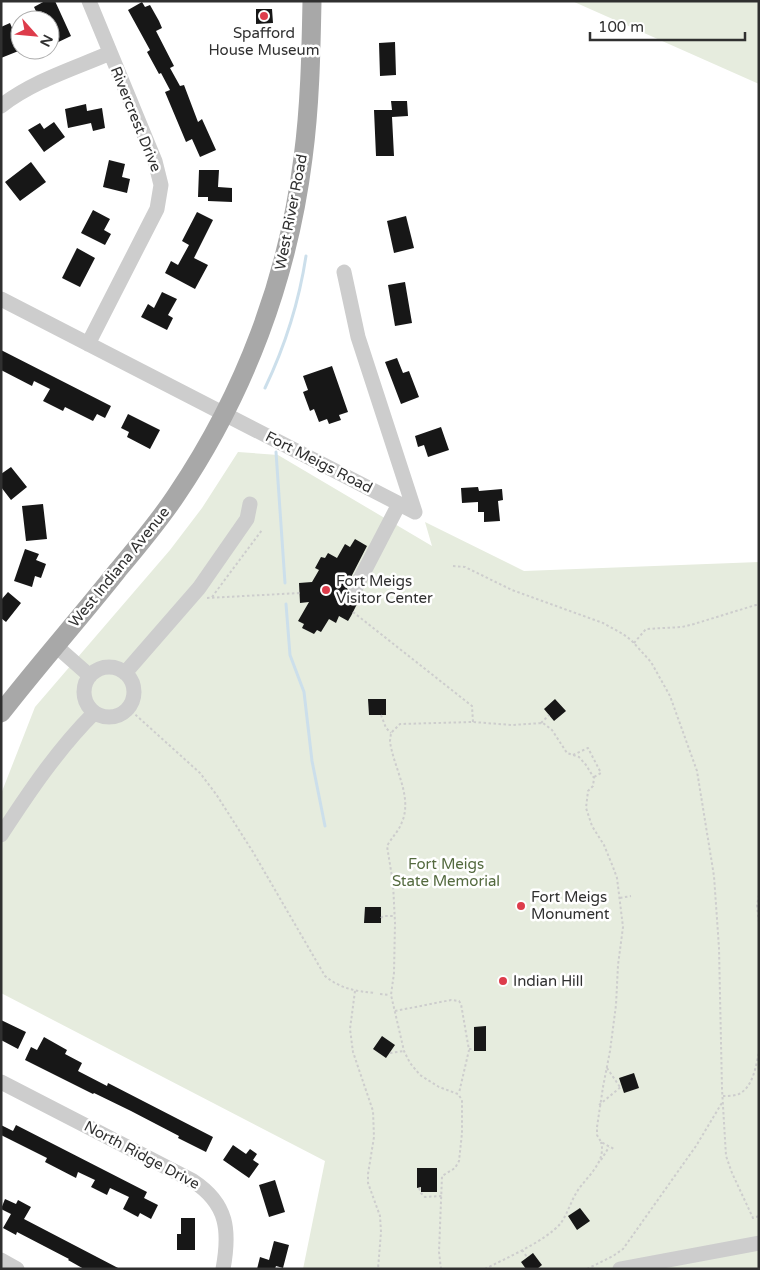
<svg xmlns="http://www.w3.org/2000/svg" width="760" height="1270" font-family="'Varela Round',sans-serif">
<rect width="100%" height="100%" fill="#fff"/>
<!-- green -->
<path fill="#e6ecde" d="M572,1h187v83z
M238,452l40,3 154,91 -7,-24 99,49 235,-9v707h-456l22,-108 -324,-168v-199l34,-87 135,-157 32,-42z"/>
<g fill="none" stroke-linecap="round" stroke-linejoin="round">
<!-- stream -->
<path stroke="#ccdfeb" stroke-width="3" d="M265,388c20,-42 34,-86 41,-132
M276,452l9,131
M286,604l4,51 14,37 8,69 13,65"/>
</g>
<!-- building -->
<path fill="#171717" d="M45,1h10l16,35 -21,10v-26h-10l-6,-13z
M142,2l3,5 5,-2 9,16 3,7 -6,3 18,35 -4,2 10,18 4,-1 14,37 4,-3 14,31 -16,7 -8,-18 -6,3 -21,-50 5,-2 -9,-17 -2,1 -12,-22 3,-2 -22,-40z
M256,9h16l1,14 -17,1z
M10,23l11,27 -20,8v-31z
M395,42l1,33 -16,1 -1,-33z
M391,101h16l1,15 -16,1 2,39h-18l-2,-46h18z
M86,104l1,7 15,-3 3,20 -12,3 -2,-8 -23,5 -3,-19z
M54,122l11,15 -21,15 -16,-22 12,-7 4,6z
M109,160l16,4 -3,13 8,2 -3,14 -24,-6z
M31,162l15,20 -26,19 -15,-19z
M199,170h20l-1,17 14,1v14l-24,-1v-4h-10z
M93,210l17,9 -6,11 7,4 -6,11 -24,-12z
M197,212l16,8 -19,38 14,7 -13,24 -30,-16 6,-12 7,4 11,-20 -7,-4z
M406,216l8,32 -20,5 -7,-32z
M77,248l18,10 -15,29 -18,-9z
M405,282l7,41 -17,3 -7,-41z
M162,292l15,7 -9,16 5,3 -6,12 -26,-13 7,-13 6,4z
M1,350l110,56 -6,12 -8,-4 -4,7 -28,-14 -2,4 -20,-10 7,-12 -16,-8 -2,5 -31,-16z
M397,358l6,15 6,-2 10,26 -18,7 -16,-42z
M332,366l16,46 -9,3 2,5 -12,4 -2,-5 -8,3 -5,-13 -4,2 -7,-19 5,-2 -5,-14z
M128,414l32,16 -10,19 -23,-12 2,-5 -8,-4z
M441,427l8,23 -21,7 -4,-12 -6,2 -3,-11z
M11,467l16,20 -16,13 -10,-13v-13z
M478,487l1,4 23,-2 1,11 -5,1 2,20 -16,1v-10h-6v-10l-16,1 -1,-15z
M43,504l4,35 -21,2 -4,-35z
M355,539l12,7 -19,37 -1,5 3,6 -2,5 9,5 -6,12 -3,5 -9,-5 -3,7 -7,-4 -8,13 -4,-2 -3,4 -12,-6 2,-4 -6,-3 11,-19 -9,1 -1,-20 13,-1 7,-12 -4,-2 6,-11 4,1 3,-5 9,5 8,-14 5,3z
M25,549l14,5 -3,6 10,4 -5,14 -6,-2 -3,11 -18,-6z
M8,592l13,11 -15,19 -5,-4v-18z
M368,699h18v16h-17z
M555,699l11,12 -12,10 -10,-12z
M365,907h16v16h-17z
M1,1020l25,12 -8,17 -17,-9z
M486,1026v25h-12v-24z
M382,1036l13,9 -9,13 -13,-9z
M44,1037l23,13 -2,4 17,9 -4,8 29,15 1,-3 105,54 -7,15 -28,-14 1,-2 -48,-25 -37,-18 -1,1 -68,-34 6,-13 6,3z
M634,1073l5,15 -15,5 -5,-15z
M1,1125l12,6 3,-6 131,67 -3,6 14,7 -7,14 -11,-6 -2,4 -15,-8 6,-12 -19,-9 -3,7 -16,-8 4,-7 -17,-8 -2,6 -31,-16 2,-4 -46,-23z
M233,1145l13,9 4,-5 7,5 -4,6 6,4 -10,14 -26,-18z
M417,1168h20v24h-16v-5l-4,1z
M275,1180l10,32 -16,5 -10,-32z
M5,1199l11,5 2,-4 13,7 -7,12 96,50h-36l-16,-9 1,-1 -52,-27 -1,3 -13,-7 8,-14 -10,-5z
M580,1208l10,13 -13,9 -9,-14z
M181,1218h14v32h-18v-16h4z
M274,1241l15,4 -6,23 -7,-2 -1,3h-18l3,-12 9,3z
M533,1253l9,12 -5,4h-11l-5,-7z"/>
<g fill="none" stroke-linecap="round" stroke-linejoin="round">
<!-- path -->
<path stroke="#cdcdcd" stroke-width="2" stroke-dasharray="2.5 2.5" stroke-linecap="butt" d="M453,566l12,1 47,23 91,33 20,11 8,6 20,22 19,34 27,75 17,105 5,72 3,141 4,67 6,17 21,45 6,-2
M212,597l50,-67
M207,598l93,-5
M353,612l119,94 1,16
M634,643l12,-14 36,-2 12,-3 65,-20
M128,708l72,65 16,21 37,58 72,124c16,13 30,15 50,17
M381,715l5,13 5,5
M541,723l8,-8
M573,755l15,-7 13,25 -7,4
M759,895l-2,10 2,18
M620,898l11,-2
M381,918l2,-2h12
M355,991l-5,38 3,23 20,59 1,26 -6,37v9l12,33 1,16 -3,37
M380,994l10,1
M395,1011l56,-11 8,1 2,3 8,46 -10,43
M469,1049h5
M390,1053l14,-2
M607,1068l13,19
M723,1096c5,0 11,0 16,-2 14,-7 17,-28 20,-42
M599,1105l23,-19
M601,1160l8,-13
M419,1188l2,5 4,4 17,-1
M522,1250l5,7
M441,1269l-2,-17 3,-76 13,-8 4,-7 3,-28v-33l-4,-6 -19,-7 -19,-12 -10,-12 -6,-12 -13,-56 3,-22 1,-50 -2,-40 -6,-37c5,-9 12,-15 15,-24 11,-26 -9,-55 -12,-81l1,-8 9,-9 73,-2 39,3 31,-2 9,7 15,23 12,4 7,8 8,13 -1,8 -5,5 -2,17 6,18 12,19 9,22 4,11 6,49 -5,38 -2,40 -6,46 -7,36 -6,40v8l4,7 13,7
M485,1269c21,-11 61,-28 76,-46 8,-12 11,-26 20,-37 10,-13 25,-26 20,-44
M587,1269l26,-13 10,-7 73,-103 27,-45"/>
<!-- minor -->
<path stroke="#cdcdcd" stroke-width="15" d="M1,106c32,-25 72,-37 109,-53
M1,299l414,213 -57,-175 -14,-65
M88,344l69,-135 4,-24 -6,-24 -66,-160
M356,587l43,-83
M56,646l34,30
M84 692a25 25 0 1 1 50 0a25 25 0 1 1-50 0Z
M125,673l74,-85 48,-69 3,-15
M1,835c28,-43 57,-86 93,-122
M1,1082l192,99c35,23 37,50 30,88
M1,1260l16,9
M620,1269l139,-26"/>
<!-- major -->
<path stroke="#a8a8a8" stroke-width="19" d="M1,713c38,-49 79,-95 117,-143 21,-25 42,-50 59,-76 68,-101 111,-216 126,-336 7,-52 8,-105 9,-157"/>
</g>
<!-- markers -->
<g fill="#dd3c4b" stroke="#fff" stroke-width="2">
<circle cx="264" cy="16" r="5"/>
<circle cx="326" cy="590" r="5"/>
<circle cx="521" cy="906" r="5"/>
<circle cx="503" cy="981" r="5"/>
</g>
<g text-anchor="middle" stroke-width="5" stroke-linejoin="round" paint-order="stroke">
<!-- poi labels -->
<g font-size="15" fill="#303030" stroke="#fff" text-anchor="start">
<text x="264" y="38" text-anchor="middle">Spafford<tspan x="264" dy="17">House Museum</tspan></text>
<text x="336" y="586">Fort Meigs<tspan x="336" dy="17">Visitor Center</tspan></text>
<text x="531" y="902">Fort Meigs<tspan x="531" dy="17">Monument</tspan></text>
<text x="513" y="986">Indian Hill</text>
</g>
<!-- street labels -->
<g font-size="15" fill="#303030" stroke="#fff">
<text transform="translate(136 119) rotate(68)" y="5">Rivercrest Drive</text>
<text transform="translate(291 212) rotate(-79)" y="5">West River Road</text>
<text transform="translate(319 462) rotate(27)" y="5">Fort Meigs Road</text>
<text transform="translate(119 567) rotate(-51)" y="5">West Indiana Avenue</text>
<text transform="translate(142 1155) rotate(28)" y="5">North Ridge Drive</text>
</g>
<!-- park labels -->
<g font-size="15" fill="#546a3f" stroke="#fff">
<text x="446" y="869">Fort Meigs<tspan x="446" dy="17">State Memorial</tspan></text>
</g>
</g>
<!-- border -->
<rect width="760" height="1270" fill="none" stroke="#303030" stroke-width="5"/>
<!-- north arrow -->
<g transform="translate(35 35) rotate(117)"><circle r="24" fill="#ffffff" stroke="#acacac"/>
<path d="M0-4L9 19L0 12L-9 19Z" fill="#dd3c4b"/>
<text y="-8" font-size="14" font-weight="bold" text-anchor="middle" fill="#303030">N</text>
</g>
<!-- scale -->
<path d="M590 32v8h155v-8" fill="none" stroke="#303030" stroke-width="2.5"/>
<text x="598" y="32" font-size="15" fill="#303030" stroke="#ffffff" stroke-width="4" paint-order="stroke">100 m</text>
</svg>
